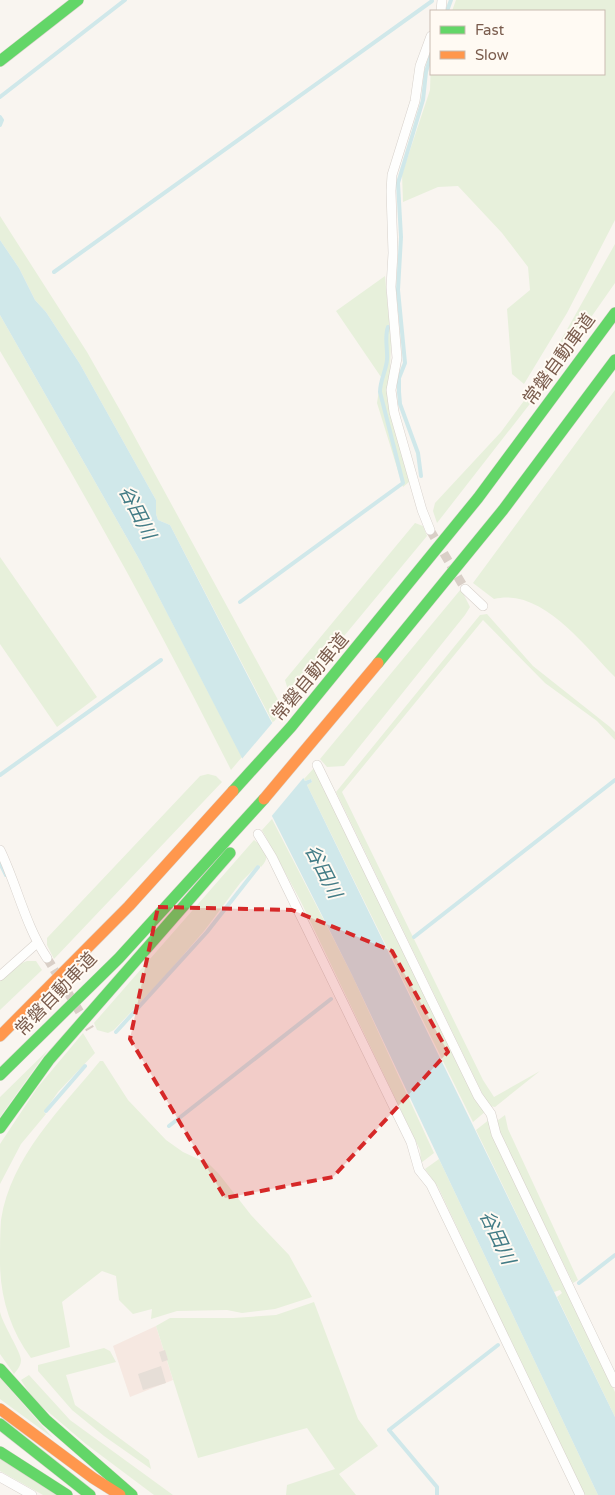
<svg xmlns="http://www.w3.org/2000/svg" width="615" height="1495" font-family="'Varela Round','Noto Sans JP',sans-serif">
<rect width="100%" height="100%" fill="#f9f5f0"/>
<!-- commercial -->
<path fill="#f6e8e1" d="M156,1326l17,54 -43,17 -17,-51z"/>
<!-- green -->
<path fill="#e7f0db" d="M456,0h159v220l-48,93 -43,71 -12,-10 -5,-65 23,-19 -2,-23 -26,-34 -44,-47 -20,1 -35,15 -1,-28 28,-84 1,-29v13h173v-63h-152z
M0,216l87,136 38,67 158,290 -10,14 -103,-198 -12,-5 -2,-6v-14l-76,-136 -34,-52 -11,-12 -16,-32 -19,-28z
M615,244v39l-79,113 -99,127 -4,-12 2,-8 66,-71 36,-49z
M385,276l6,65 -2,57 20,84 -6,5 -26,-84 4,-26 -45,-66z
M0,315l139,244 103,198 -11,13c-72,-143 -149,-282 -231,-419z
M615,390v287c-30,-30 -73,-90 -121,-78l-21,-16z
M415,523l8,3 4,10 -136,164 -6,-20z
M0,557l97,140 -40,30 -57,-83z
M461,589l9,18 -5,8 -121,151 -17,1 -7,-8z
M487,614l46,52 77,61 5,5v8l-18,-19 -52,-38 -62,-63 -141,172 141,288 11,17 46,-26 -45,36 -6,-1 -5,-9 -148,-305 144,-177z
M314,768l172,343 -13,11 -166,-337 5,-3 -1,-3 -6,2 -1,-2z
M208,774l8,2 6,6 -168,177 -7,-14v-7l153,-162z
M272,819l80,156 82,178 -13,10 -1,-13 -11,-23 -109,-227 -38,-70z
M254,840c11,8 18,16 7,27l-3,-2 -17,17 -37,49 -38,44 -52,55 -6,3 -11,-3 -3,-7z
M27,961h9l6,9 -42,40v-29l17,-16z
M83,1033l12,20 -37,39 -14,20 2,2 -25,30 -21,40v-40l37,-56z
M48,1050l-48,67v-20z
M100,1061h3l25,39 38,40 17,12 26,12 10,10 32,41 38,40 23,42 -37,12 -33,4 -15,-3 -50,1 -26,8 1,-10 -19,5 -14,-14 -3,-24 -14,-5 -40,31 8,45 -39,11c-21,-28 -31,-62 -31,-96 0,-14 0,-29 1,-42 10,-64 60,-111 99,-159z
M505,1115l3,14 70,151 -5,3 -74,-151 -2,-11z
M490,1119l2,14 123,259v25l-58,-120 5,-4 -2,-3 -6,2 -78,-162z
M439,1159l159,336h-14l-146,-308 -13,-18z
M314,1302l44,117 20,27 -39,28 17,21h-70l1,-10 48,-16 -28,-41 -109,30 -42,-132 14,-8h63l43,-3z
M0,1312c3,13 21,40 21,48 0,6 -4,10 -7,14l-14,-20z
M104,1348l6,3 6,11 -50,13 9,30 74,55 2,9 -47,-33 -32,-26 -34,-39v-6z
M29,1375l41,45 103,75h-19l-68,-51 -53,-45 -12,-19z
M0,1378l53,60 -53,-39z
M0,1458l57,37h-14l-43,-24z"/>
<!-- water -->
<path fill="#d0e8ea" d="M0,240l19,28 16,32 11,12 34,52 76,136v14l2,6 12,5 100,194 35,62 6,-2 1,3 -5,3 308,632v78h-17l-246,-520 -79,-157 -134,-259 -139,-244z"/>
<!-- pier -->
<path fill="#f9f5f0" d="M274,721l31,55 -35,42 -29,-58z"/>
<g fill="none" stroke-linecap="round" stroke-linejoin="round">
<!-- stream -->
<path stroke="#d0e8ea" stroke-width="4" d="M447,11l4,-11
M0,97l125,-97
M0,117l2,3 -2,5
M54,272l378,-271
M421,476l-3,-23 -18,-49 -1,-12v-14l6,-15 -7,-73 3,-53 -3,-54 25,-83 3,-28 5,-17
M240,602l163,-119 -23,-91c0,-12 6,-21 7,-32 1,-11 -3,-22 1,-33
M0,775l161,-115
M0,863l6,12
M414,937l201,-157
M116,1032l91,-100 51,-65
M46,1111l39,-45
M169,1126l162,-127
M579,1283l36,-28
M437,1495v-8l-48,-57 109,-85"/>
</g>
<!-- building -->
<path fill="#e6ded7" d="M165,1350l3,10 -6,2 -3,-10z
M161,1366l5,17 -23,7 -5,-16z"/>
<g fill="none" stroke-linecap="round" stroke-linejoin="round">
<!-- street-tunnel -->
<path stroke="#d9cfc7" stroke-width="9" stroke-dasharray="9 4.5" stroke-linecap="butt" d="M430,530l35,59
M47,958l43,71"/>
<defs>
<path id="street" d="M441,11l1,-11
M430,530l-8,-20 -28,-98 -3,-22 6,-32 -6,-71 2,-34 -2,-62 1,-16 23,-74 5,-35 11,-30
M465,589l18,17
M317,765l161,331 13,18 5,20 119,249
M258,834l14,23 139,285 8,28 12,15 149,310
M0,850c17,35 25,75 47,108
M0,976l37,-33
M0,1477l32,18"/>
<path id="fast" d="M0,61l78,-61
M378,663l125,-153 112,-150
M233,791l58,-64 187,-229 137,-185
M0,1075l119,-117 145,-159
M0,1128l49,-68 181,-207
M0,1369l46,51 86,75
M0,1424l90,71
M0,1452l67,43"/>
<path id="slow" d="M264,799l114,-136
M0,1036l129,-130 104,-115
M0,1409l93,69 27,17"/>
</defs>
<!-- street casing -->
<use href="#street" stroke="#d7d1cb" stroke-width="10"/>
<!-- fast casing -->
<use href="#fast" stroke="#d9d2cb" stroke-width="12"/>
<!-- slow casing -->
<use href="#slow" stroke="#d9d2cb" stroke-width="12"/>
<!-- street -->
<use href="#street" stroke="#fefefd" stroke-width="9"/>
<!-- fast -->
<use href="#fast" stroke="#63d668" stroke-width="11"/>
<!-- slow -->
<use href="#slow" stroke="#ff974d" stroke-width="11"/>
</g>
<!-- marked area -->
<path fill="#d62828" fill-opacity="0.2" stroke="#d62828" stroke-width="4" stroke-dasharray="10 6" stroke-linejoin="round" d="M158,907l134,3 100,41 56,101 -115,125 -108,21 -95,-159z"/>
<g text-anchor="middle" stroke-width="4" stroke-linejoin="round" paint-order="stroke">
<!-- street labels -->
<g font-size="18" fill="#7a5c4d" stroke="#fffaf3">
<text transform="translate(559 359) rotate(-54)" y="6">常磐自動車道</text>
<text transform="translate(310 677) rotate(-50)" y="6">常磐自動車道</text>
<text transform="translate(56 994) rotate(-46)" y="6">常磐自動車道</text>
</g>
<!-- water labels -->
<g font-size="19" font-style="italic" fill="#437c86" stroke="#fffaf3">
<text transform="translate(138 512) rotate(63)" y="7">谷田川</text>
<text transform="translate(324 871) rotate(63)" y="7">谷田川</text>
<text transform="translate(498 1237) rotate(65)" y="7">谷田川</text>
</g>
</g>
<!-- legend -->
<rect x="430" y="10" width="175" height="65" fill="#fffaf3" stroke="#cabbb1"/>
<rect x="440" y="26" width="25" height="8" fill="#63d668" stroke="#cabbb1"/>
<text x="475" y="35" font-size="15" fill="#7a5c4d">Fast</text>
<rect x="440" y="51" width="25" height="8" fill="#ff974d" stroke="#cabbb1"/>
<text x="475" y="60" font-size="15" fill="#7a5c4d">Slow</text>
</svg>
